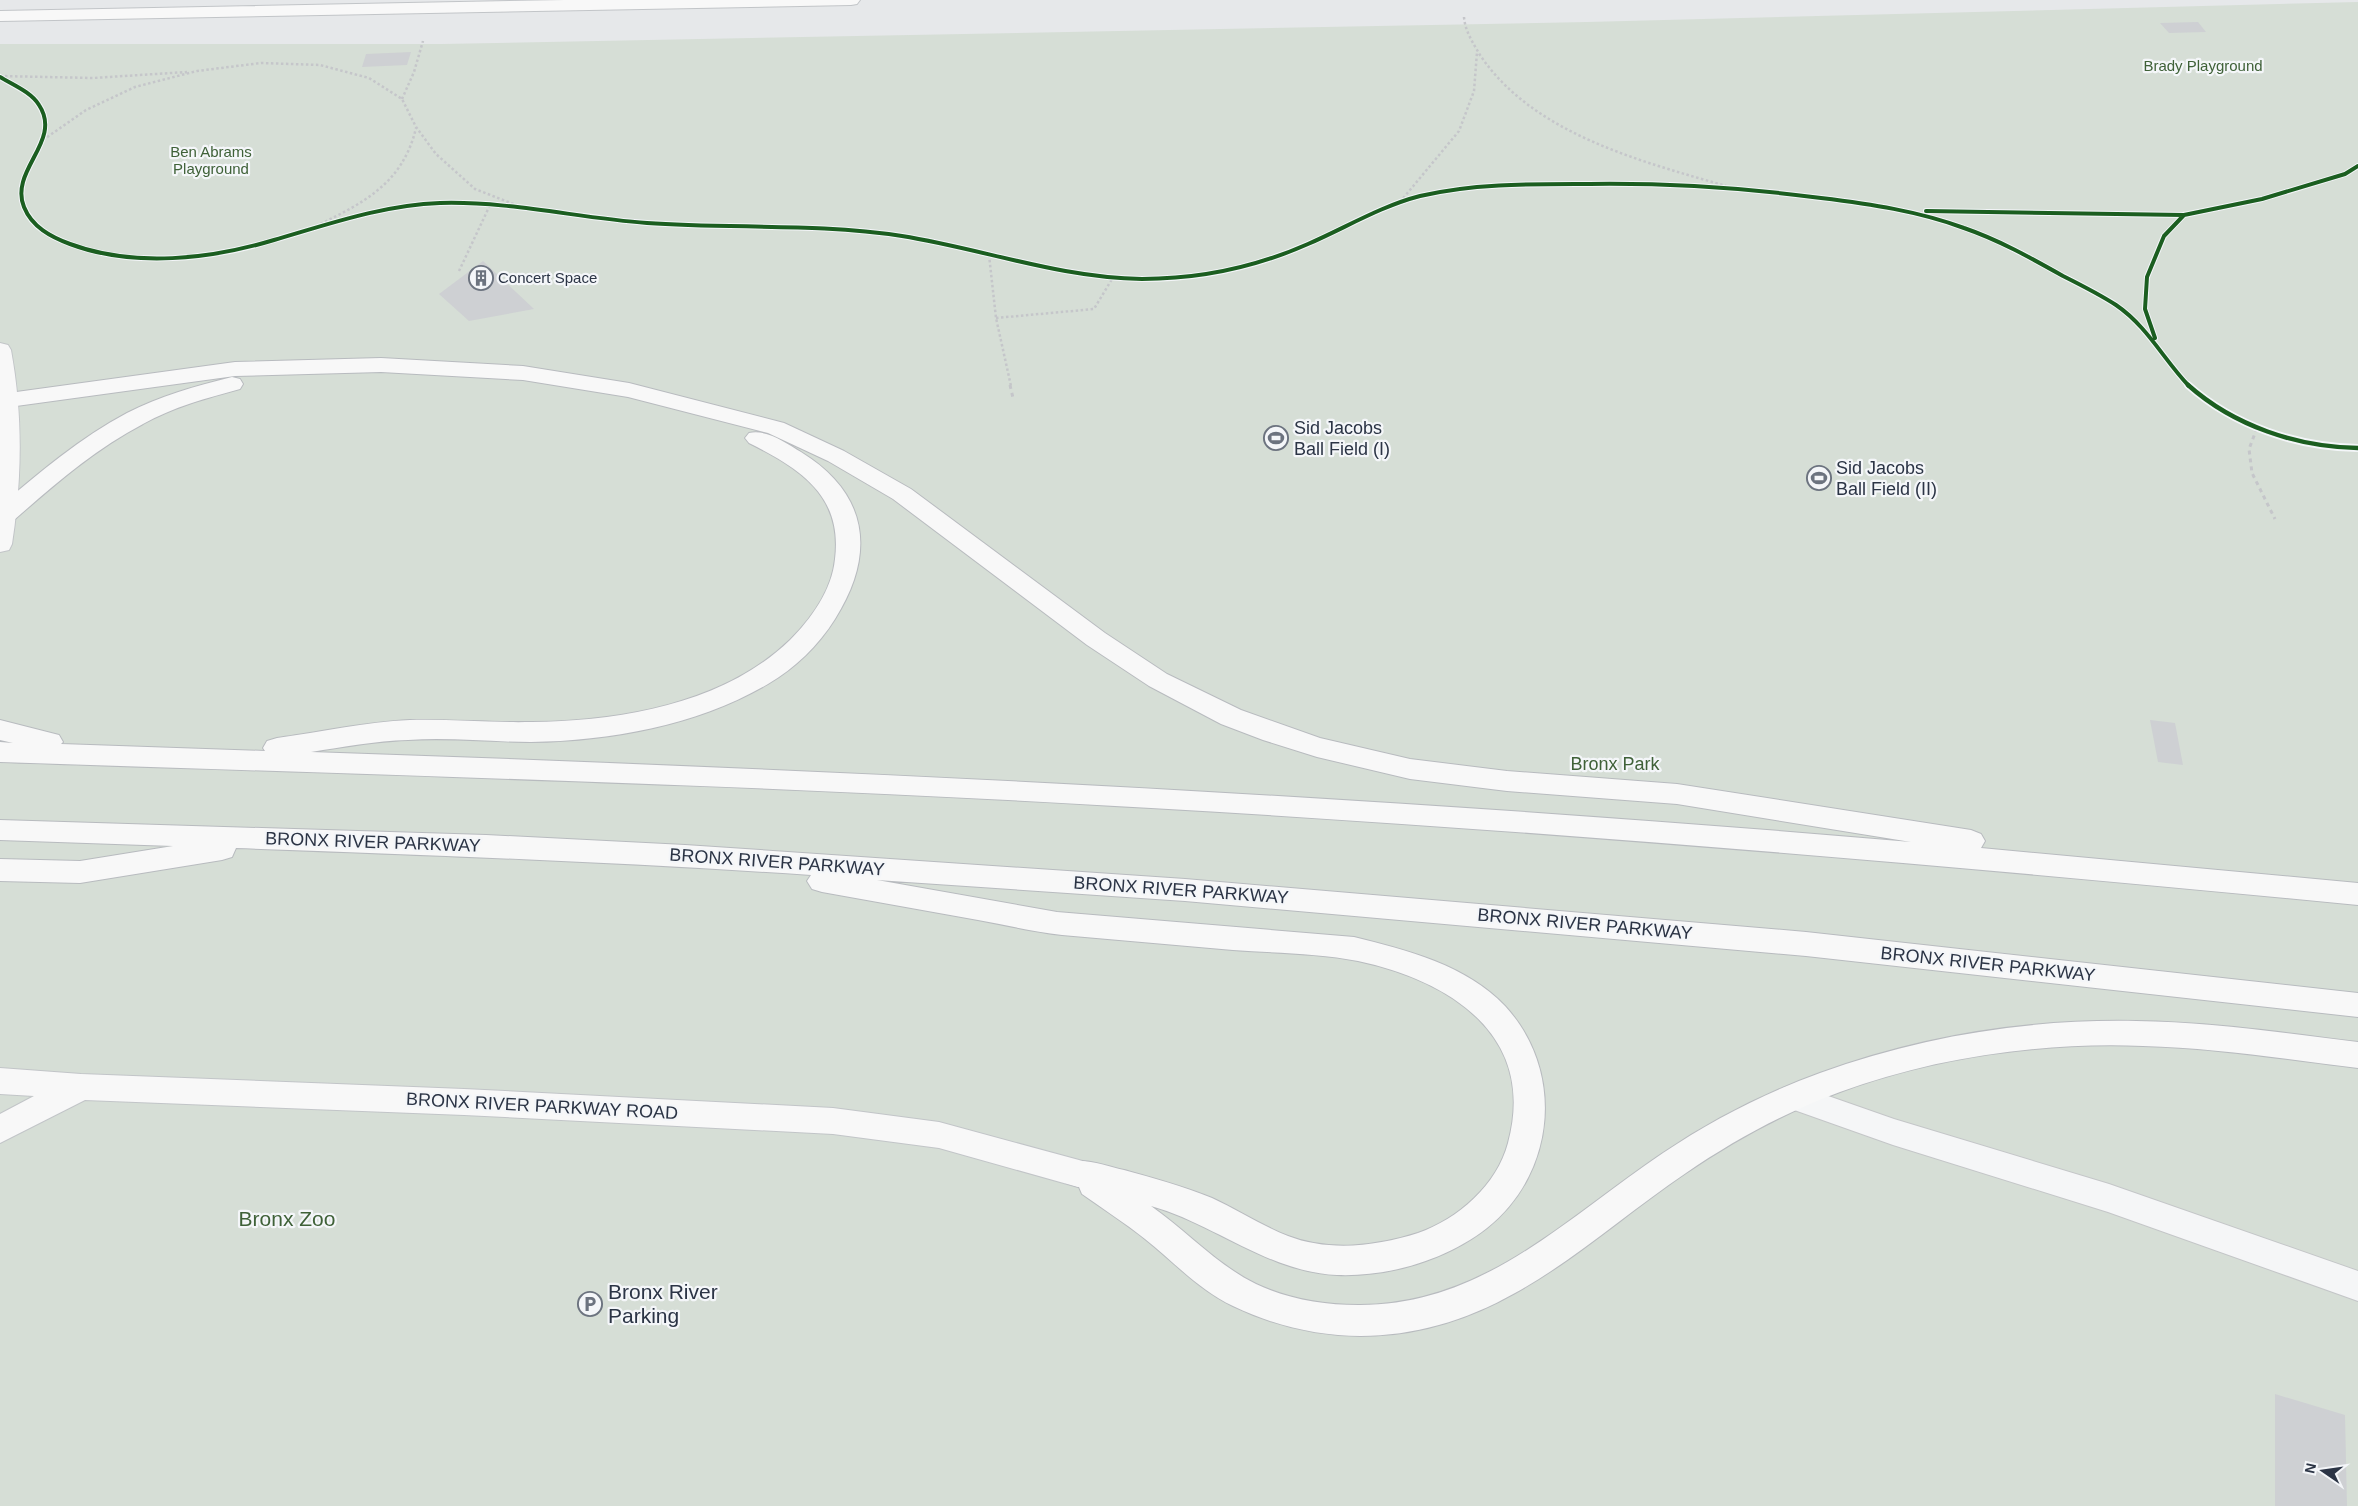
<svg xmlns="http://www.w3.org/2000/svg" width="2358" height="1506" font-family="Arial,sans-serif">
<rect width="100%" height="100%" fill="#e6e8ea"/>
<!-- green -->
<path fill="#d6ded6" d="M2358,2v1504h-2358v-1462h442l1145,-22z"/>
<!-- building -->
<path fill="#ced0d3" d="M2198,22l8,10 -37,1 -9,-10z
M411,52l-4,13 -45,2 4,-13z
M483,261l51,48 -65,12 -30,-27z
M2150,720l25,3 8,42 -25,-3z
M2275,1394l70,21 2,91h-72z"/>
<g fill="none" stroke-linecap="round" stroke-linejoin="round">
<defs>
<path id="minor" d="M1794,1084l100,35 215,65 249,87v30l-250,-89 -215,-67 -110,-39 -5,-9 5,-9z"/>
<path id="major" d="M565,0h295l-3,4 -6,1 -851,16v-10z
M0,343l8,2 3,5c12,65 11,129 1,194l-3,6 -9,2z
M0,1068l81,6 383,15 369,19 106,14 151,41 4,10 -4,10 -12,4 -139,-39 -106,-14 -369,-19 -379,-15 -85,43v-29l34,-18 -34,-2z"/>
<path id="highway" d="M381,358l142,8 106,17 155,40 60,28 67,38 194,144 62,41 74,36 79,28 90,21 97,12 170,13 294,46 10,4 4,7 -4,7 377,35v22c-402,-39 -804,-74 -1207,-97 -383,-23 -767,-33 -1151,-46v-20l13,1 -13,-3v-20l59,15 4,7 -2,2 204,7 -2,-3 4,-7 10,-3c44,-6 88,-16 133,-18 41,-1 82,3 122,2 88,-1 192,-18 258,-82 21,-21 42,-50 45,-81 8,-64 -36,-91 -86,-116l-4,-5 4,-5c18,-4 37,10 52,19 68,42 75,102 34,167 -17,27 -40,49 -67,65 -70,41 -157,57 -237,58 -41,0 -82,-5 -123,-2 -33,1 -65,7 -97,12 534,18 1067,44 1600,90l-234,-38 -170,-13 -97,-12 -93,-22 -54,-17 -42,-16 -72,-38 -62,-41 -194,-146 -65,-38 -60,-28 -140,-36 -105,-17 -142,-8 -146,4 -226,31 -9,-3 1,-9 8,-2 226,-31z
M232,377l8,2 3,5 -3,5c-33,9 -67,18 -97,35 -48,25 -89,61 -129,96l-14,1v-15c40,-34 80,-68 127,-93 33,-17 69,-27 105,-36z
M0,820l486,15 199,10 500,34 621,53 552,61v24l-552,-61 -621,-55 -308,-21 180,32 297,25c53,13 112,28 151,69 60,65 51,167 -18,222 -41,32 -98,49 -150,47 -69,-3 -122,-51 -186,-69 36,25 66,59 105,78 32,15 67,21 102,21 125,1 208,-87 305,-152 49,-33 102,-60 157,-80 101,-37 209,-54 316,-52 74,1 148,12 222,21v26c-72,-9 -143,-20 -215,-22 -101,-4 -208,11 -303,46 -54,20 -106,48 -154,81 -58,39 -111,87 -171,120 -90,51 -188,58 -282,13 -34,-16 -59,-44 -88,-67 -20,-16 -42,-30 -63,-45l-3,-7 -13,-4 -4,-10 4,-10c19,-6 39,3 58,7 29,8 59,16 88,28 26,12 50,28 76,38 41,16 90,10 130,-3 40,-14 79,-48 90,-90 29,-107 -57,-162 -150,-182 -40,-8 -84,-8 -125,-11 -57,-5 -114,-10 -171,-15 -28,-3 -56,-10 -84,-15 -52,-9 -104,-19 -156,-28l-10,-3 -5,-8 4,-6c-192,-13 -383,-20 -575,-27l-4,9 -10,3 -142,23 -80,-2v-22l80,2 93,-15 -173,-6z"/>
</defs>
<!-- minor casing -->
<use href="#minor" stroke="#c4c6c8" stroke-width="2"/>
<!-- major casing -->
<use href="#major" stroke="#c2c5c8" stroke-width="2"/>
<!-- highway casing -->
<use href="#highway" stroke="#b8bbbf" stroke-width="2"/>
<!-- path-far1 -->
<path stroke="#c5c6ca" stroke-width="2.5" stroke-dasharray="2.5 2.5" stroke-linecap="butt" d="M1464,17c1,14 9,26 16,38 53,79 160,106 246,131
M0,76l93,2 94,-6
M402,99l12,-27 9,-31
M43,140l43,-30 49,-23 62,-16 64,-8 59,2 49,13 33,21 14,28 20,27 39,35 46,18
M1400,202l59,-71 15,-40 3,-39
M316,226c48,-23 87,-43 100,-98
M989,255l7,63 15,68
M459,271l31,-66
M996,318l98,-9 18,-30"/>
<!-- path -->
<path stroke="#c5c6ca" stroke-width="3" stroke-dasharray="4 4" stroke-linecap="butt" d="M1010,385l3,13
M2257,428l-8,21 3,24 23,46"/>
<!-- minor -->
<use href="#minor" fill="#f5f6f7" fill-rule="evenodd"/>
<!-- major -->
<use href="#major" fill="#f8f8f8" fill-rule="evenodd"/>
<!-- highway -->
<use href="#highway" fill="#f8f8f8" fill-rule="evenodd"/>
<defs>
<path id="cycleway-far1" d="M0,77c13,8 31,15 39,28 24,36 -30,65 -15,102 8,20 27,30 46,37 64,24 141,15 204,-4 55,-16 109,-35 166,-37 70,-2 138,15 207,20 85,6 171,0 255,13 81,13 158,42 240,43 57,0 114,-12 166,-35 37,-16 73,-38 112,-48 54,-13 115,-12 170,-12 77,-1 155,4 231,14 49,6 97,13 143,30 35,12 67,30 99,48 18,9 36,18 53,29 31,21 48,55 73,81
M1926,211l258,4 78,-16 83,-25 13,-8
M2155,338l-10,-29 2,-32 17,-41 20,-21"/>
<path id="cycleway" d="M2188,385c46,41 109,62 170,63"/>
</defs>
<!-- cycleway-far1 casing -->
<use href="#cycleway-far1" stroke="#f4f6f9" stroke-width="6"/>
<!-- cycleway casing -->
<use href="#cycleway" stroke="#f4f6f9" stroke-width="8"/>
<!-- cycleway-far1 -->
<use href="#cycleway-far1" stroke="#1b5e20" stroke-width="4"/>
<!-- cycleway -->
<use href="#cycleway" stroke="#1b5e20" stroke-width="4.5"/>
</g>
<!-- icons -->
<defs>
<symbol id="building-ring" viewBox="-11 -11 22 22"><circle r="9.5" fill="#f4f6f9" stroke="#6c737f" stroke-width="1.5"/><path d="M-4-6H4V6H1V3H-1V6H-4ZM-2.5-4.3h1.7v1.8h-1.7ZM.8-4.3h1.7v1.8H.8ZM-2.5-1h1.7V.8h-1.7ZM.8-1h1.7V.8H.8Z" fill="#6c737f"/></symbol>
<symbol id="stadium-ring" viewBox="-11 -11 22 22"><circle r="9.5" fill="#f4f6f9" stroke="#6c737f" stroke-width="1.5"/><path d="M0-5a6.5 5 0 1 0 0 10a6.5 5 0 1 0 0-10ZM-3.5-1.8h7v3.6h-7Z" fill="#6c737f"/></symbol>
<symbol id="parking-ring" viewBox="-11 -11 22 22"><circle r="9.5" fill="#f4f6f9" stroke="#6c737f" stroke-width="1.5"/><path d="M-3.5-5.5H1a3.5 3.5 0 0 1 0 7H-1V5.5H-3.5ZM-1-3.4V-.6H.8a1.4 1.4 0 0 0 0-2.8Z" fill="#6c737f"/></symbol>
</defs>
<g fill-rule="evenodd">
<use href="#building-ring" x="467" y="264" width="28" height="28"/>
<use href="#stadium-ring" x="1262" y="424" width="28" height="28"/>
<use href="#stadium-ring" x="1805" y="464" width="28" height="28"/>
<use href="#parking-ring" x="576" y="1290" width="28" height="28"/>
</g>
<g text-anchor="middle" stroke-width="4.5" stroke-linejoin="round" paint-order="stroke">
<!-- far-park labels -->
<g font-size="15" fill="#3f6138" stroke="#f4f6f9">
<text x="2203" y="71">Brady Playground</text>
<text x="211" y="157">Ben Abrams<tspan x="211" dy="17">Playground</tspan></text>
</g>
<!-- far-poi labels -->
<g font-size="15" fill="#2b3445" stroke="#f4f6f9" text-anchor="start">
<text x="498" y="283">Concert Space</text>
</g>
<!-- poi labels -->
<g font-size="18" fill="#2b3445" stroke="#f4f6f9" text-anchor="start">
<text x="1294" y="434">Sid Jacobs<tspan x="1294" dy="21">Ball Field (I)</tspan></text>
<text x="1836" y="474">Sid Jacobs<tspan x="1836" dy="21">Ball Field (II)</tspan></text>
</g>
<!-- park labels -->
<g font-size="18" fill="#3f6138" stroke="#f4f6f9">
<text x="1615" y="770">Bronx Park</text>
</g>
<!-- street labels -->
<g font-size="18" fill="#2b3445" stroke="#f4f6f9">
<text transform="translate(373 842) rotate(2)" y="6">BRONX RIVER PARKWAY</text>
<text transform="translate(777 862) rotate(4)" y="6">BRONX RIVER PARKWAY</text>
<text transform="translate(1181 890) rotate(4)" y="6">BRONX RIVER PARKWAY</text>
<text transform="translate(1585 924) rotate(5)" y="6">BRONX RIVER PARKWAY</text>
<text transform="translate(1988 964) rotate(6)" y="6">BRONX RIVER PARKWAY</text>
<text transform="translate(542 1106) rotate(3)" y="6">BRONX RIVER PARKWAY ROAD</text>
</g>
<!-- near-park labels -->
<g font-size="21" fill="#3f6138" stroke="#f4f6f9">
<text x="287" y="1226">Bronx Zoo</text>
</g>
<!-- near-poi labels -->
<g font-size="21" fill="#2b3445" stroke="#f4f6f9" text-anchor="start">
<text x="608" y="1299">Bronx River<tspan x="608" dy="24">Parking</tspan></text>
</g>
</g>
<!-- north arrow -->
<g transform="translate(2323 1471) rotate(283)" stroke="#f4f6f9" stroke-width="4" paint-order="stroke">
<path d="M0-4L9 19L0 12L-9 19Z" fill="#2b3445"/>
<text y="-8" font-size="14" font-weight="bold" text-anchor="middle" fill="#2b3445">N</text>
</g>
</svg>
